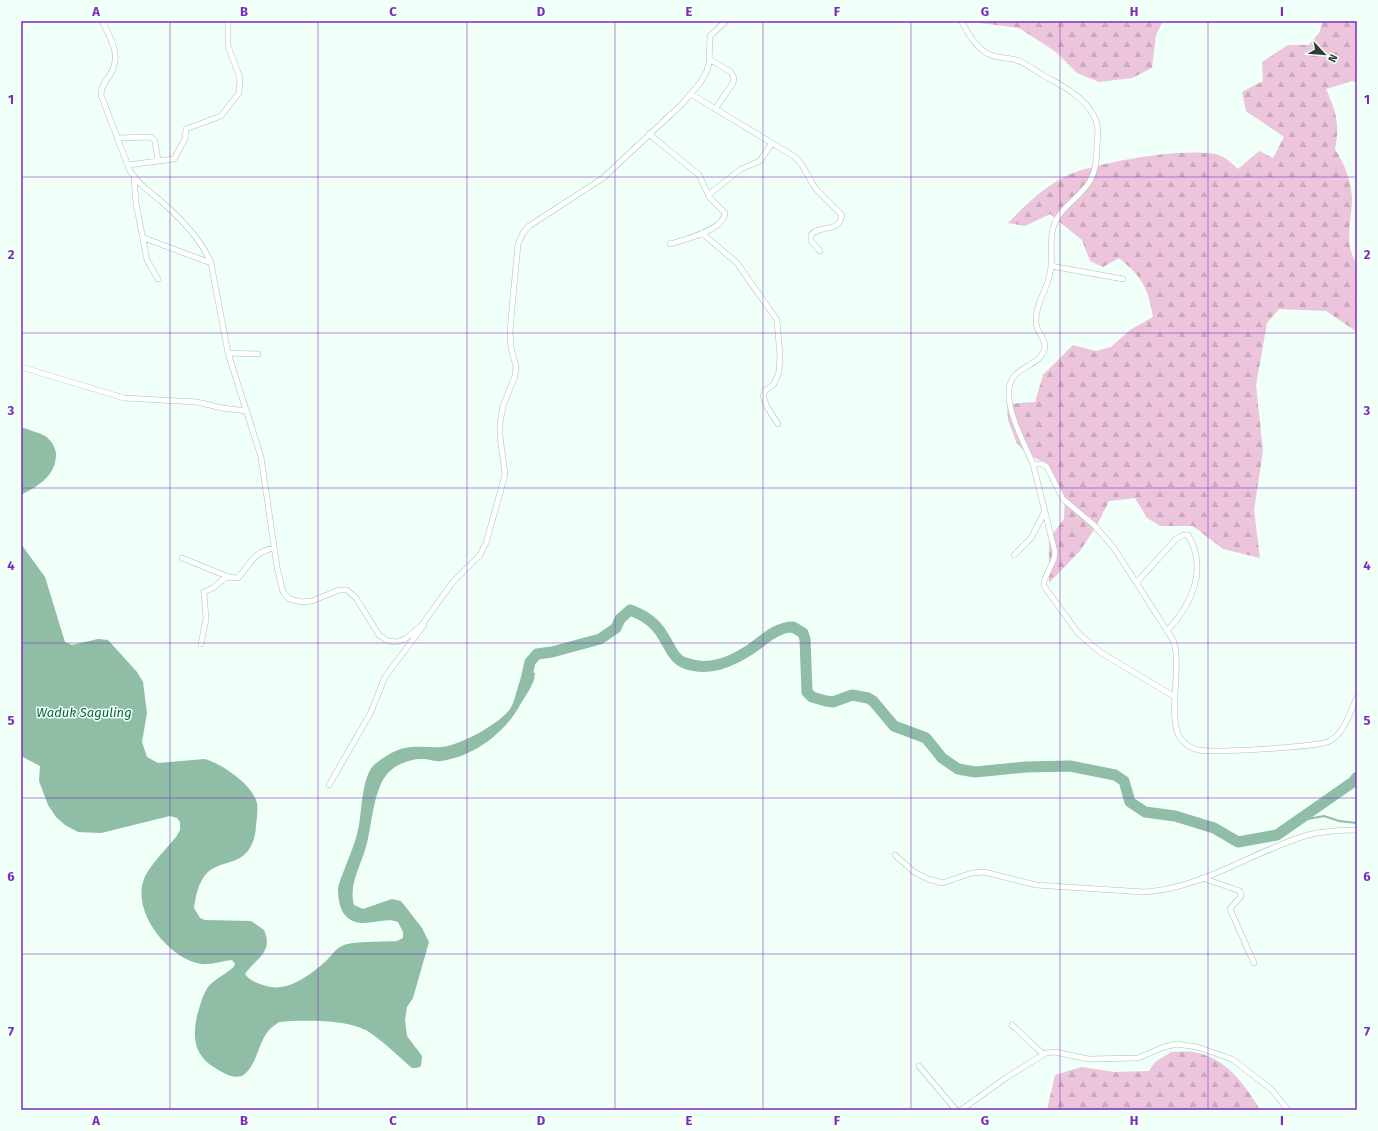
<svg xmlns="http://www.w3.org/2000/svg" width="1378" height="1131" font-family="'Fira Sans',sans-serif">
<defs>
<pattern id="forest-firs" width="22" height="20" patternUnits="userSpaceOnUse"><rect width="22" height="20" fill="#ecc4dc"/><path d="M5 1l3.5 6h-7zM16 11l3.5 6h-7z" fill="#cba9bd"/></pattern>
</defs>
<rect width="100%" height="100%" fill="#f0fff7"/>
<!-- forest -->
<path fill="url(#forest-firs)" d="M964,21h199l-7,14 -4,33 -20,10 -33,4 -22,-9 -21,-21 -37,-24z
M1323,21h34v62l-5,-2 -26,8c10,22 14,35 9,60 9,15 16,30 17,49 0,22 -9,46 5,66v68l-31,-21 -47,-2 -12,14 -11,62 7,66 -9,59 6,48 -37,-9 -30,-23h-33l-13,-8 -12,-20 -26,3 -12,24 -17,26 -31,32v-44l15,-20 1,-22 -19,-33 -20,-11 -10,-11 -8,-22 -1,-16 28,-2 8,-27 30,-30 23,6 15,-4 19,-17 23,-13c-5,-30 -11,-40 -34,-59l-16,9 -13,-6 -8,-21 -32,-26 -25,12 -17,-3c16,-17 34,-34 56,-46 27,-14 129,-32 157,-21 6,2 12,9 17,13l21,-18 14,7 11,-21 -38,-26 -4,-19 21,-11 -1,-19 26,-17h21l10,-12z
M1171,1052c7,0 15,-1 22,0 32,5 52,32 67,58h-213l8,-35 26,-8 34,5 34,-1 6,-9z"/>
<!-- water -->
<path fill="#8fbda6" d="M21,427c7,3 17,5 24,9 6,4 10,10 11,18 0,22 -18,32 -35,41z
M21,544l24,33 20,65 7,3 26,-6 10,1 29,32 6,10 4,31 -5,29 5,15 11,6 47,-4c17,5 47,25 52,44 1,6 0,15 -1,22 0,9 -3,21 -10,28 -8,9 -20,9 -30,14 -16,6 -20,27 -22,41l6,10 5,2 46,1 13,9c10,22 -8,28 -19,44 4,6 11,9 18,11 23,9 46,-9 63,-24 6,-6 10,-13 18,-16 11,-4 40,-3 53,-4l6,-3v-6l-5,-10c-17,-7 -38,11 -54,-8 -5,-7 -6,-18 -6,-26 1,-5 3,-10 5,-15 6,-16 13,-31 16,-48 3,-16 3,-50 16,-61 10,-8 24,-17 37,-17 10,-1 20,1 30,0 19,-2 57,-23 68,-38 7,-11 7,-26 14,-37l3,-2 8,3c0,11 -10,23 -15,32 -15,28 -47,52 -79,56 -7,1 -12,-2 -18,-2 -11,-1 -26,5 -34,13 -15,14 -17,51 -22,71 -5,21 -19,41 -13,62l9,4 29,-10 9,2 21,27 7,14 -16,56 -6,9 -2,13 2,16 15,20 -1,10 -4,2h-5c-14,-12 -28,-26 -43,-36 -20,-13 -66,-12 -90,-10 -4,3 -10,7 -13,12 -8,12 -9,28 -20,39 -6,6 -15,4 -22,0 -27,-13 -33,-29 -27,-57 3,-10 5,-20 11,-29 6,-8 26,-17 27,-23l-3,-4c-11,1 -20,5 -31,4 -32,-5 -70,-52 -57,-85 5,-13 22,-30 32,-42l4,-7v-8l-3,-4 -7,-2 -69,17 -23,-1 -13,-7 -9,-8 -8,-12 -9,-24 1,-15 -19,-10z"/>
<g fill="none" stroke-linecap="round" stroke-linejoin="round">
<!-- stream -->
<path stroke="#8fbda6" stroke-width="2" d="M1297,821l27,-5 15,5 18,2"/>
<!-- river -->
<path stroke="#8fbda6" stroke-width="11" d="M525,684l5,-22 7,-8 15,-2 48,-13 16,-11 4,-9 10,-9c14,5 26,13 33,26 7,10 10,23 22,27 24,9 46,-1 66,-14 13,-9 25,-22 42,-22l10,6 2,6 2,53 5,5 14,4 7,1 19,-7 16,3 5,3 21,25 32,12 16,20 16,11 17,3 51,-5 44,-1 45,9 9,6 6,21 15,10 30,4 39,12 24,14 39,-7 76,-53 4,-5"/>
<defs>
<path id="minor" d="M102,21c9,18 20,34 8,54 -4,6 -9,11 -9,20l29,76c8,13 20,21 31,30 20,18 40,38 50,62l17,90 33,104 16,110 6,25 6,7 13,3 10,-1 27,-11h8l9,8 23,37 9,6 8,1 9,-3 16,-13 31,-43 28,-28 6,-12 19,-68 -5,-39v-13l3,-17 12,-30 1,-10 -5,-18 -1,-16 3,-35 5,-53 5,-11 6,-7 74,-48 79,-74 18,-21 7,-12 2,-8 1,-27 16,-15
M961,21c7,11 12,23 24,31 9,7 21,5 31,8 10,3 18,10 27,15 19,11 40,20 51,41 5,9 4,20 3,30 0,11 -1,25 -7,35 -10,17 -29,25 -36,44 -6,16 0,32 -4,48 -3,17 -15,32 -14,49 0,11 12,17 8,29 -6,16 -34,16 -35,39 -2,22 15,53 24,74h9l5,3 16,32 31,26 20,23 59,92c10,25 -7,80 8,99 4,5 11,10 18,11 15,3 119,-3 131,-9 14,-8 21,-30 27,-44
M709,59l22,13 3,6 -1,5 -18,26
M691,94l104,63 7,8 13,23 27,27c-3,19 -22,9 -31,20v6l9,10
M649,134l50,41 11,23 15,15c-1,17 -41,27 -55,31
M117,138l34,-1 4,4 3,20
M128,165l46,-6 11,-20 1,-10 35,-13 18,-23 1,-15 -12,-32v-25
M134,177l2,26 11,57 11,19
M708,195l33,-26 19,-8 12,-18
M702,233l35,30 40,57 3,36 -1,16 -5,12 -9,7 -2,5 4,11 11,17
M144,238l67,25
M1051,266l72,13
M228,353l30,1
M21,367l103,31 73,4 25,6 25,3
M1033,464l22,88 -1,7 -10,22v5l34,47 22,19 75,45
M1014,555l17,-17 14,-27
M182,558l47,19
M1137,582l39,-43 7,-4h5c20,34 4,69 -20,95
M201,644l5,-25 -2,-27 9,-4 13,-11 12,1c14,-16 14,-25 36,-30
M329,785l41,-71 15,-37 39,-52
M895,855l19,17 14,7 14,4 30,-10 12,-1 52,13 108,7c58,-3 109,-41 164,-57 16,-4 33,-5 49,-5
M1202,878l38,13 1,5 -11,13 24,54
M1012,1025l31,29
M919,1066l37,44
M961,1110l46,-33 39,-24 9,-1 33,7 50,-1 26,-11 13,-3 20,3 35,12 40,31 16,20"/>
</defs>
<!-- minor casing -->
<use href="#minor" stroke="#a4c6b4" stroke-width="6"/>
<!-- minor -->
<use href="#minor" stroke="#fff" stroke-width="5"/>
</g>
<!-- grid -->
<path fill="none" stroke="#7b2cbf" stroke-width="1" stroke-opacity="0.55" d="M170,21v1089M318,21v1089M467,21v1089M615,21v1089M763,21v1089M911,21v1089M1060,21v1089M1208,21v1089M21,177h1336M21,333h1336M21,488h1336M21,643h1336M21,798h1336M21,954h1336"/>
<g text-anchor="middle" stroke-width="3" stroke-linejoin="round" paint-order="stroke">
<!-- water labels -->
<g font-size="13" font-style="italic" fill="#106143" stroke="#f0fff7">
<text x="84" y="717">Waduk Saguling</text>
</g>
</g>
<!-- border -->
<rect width="1378" height="1131" fill="none" stroke="#f0fff7" stroke-width="44"/>
<!-- north arrow -->
<g transform="translate(1324 54) rotate(116)" stroke="#f0fff7" stroke-width="3" paint-order="stroke">
<path d="M0-3L7 15L0 10L-7 15Z" fill="#2f3d35"/>
<text y="-6" font-size="11" font-weight="bold" text-anchor="middle" fill="#2f3d35">N</text>
</g>
<rect x="22" y="22" width="1334" height="1087" fill="none" stroke="#7b2cbf" stroke-width="1.5"/>
<g font-size="13" text-anchor="middle" font-weight="bold" fill="#7b2cbf">
<text x="96" y="16">A</text>
<text x="244" y="16">B</text>
<text x="393" y="16">C</text>
<text x="541" y="16">D</text>
<text x="689" y="16">E</text>
<text x="837" y="16">F</text>
<text x="985" y="16">G</text>
<text x="1134" y="16">H</text>
<text x="1282" y="16">I</text>
<text x="11" y="104">1</text>
<text x="1367" y="104">1</text>
<text x="11" y="259">2</text>
<text x="1367" y="259">2</text>
<text x="11" y="415">3</text>
<text x="1367" y="415">3</text>
<text x="11" y="570">4</text>
<text x="1367" y="570">4</text>
<text x="11" y="725">5</text>
<text x="1367" y="725">5</text>
<text x="11" y="881">6</text>
<text x="1367" y="881">6</text>
<text x="11" y="1036">7</text>
<text x="1367" y="1036">7</text>
<text x="96" y="1125">A</text>
<text x="244" y="1125">B</text>
<text x="393" y="1125">C</text>
<text x="541" y="1125">D</text>
<text x="689" y="1125">E</text>
<text x="837" y="1125">F</text>
<text x="985" y="1125">G</text>
<text x="1134" y="1125">H</text>
<text x="1282" y="1125">I</text>
</g>
</svg>
